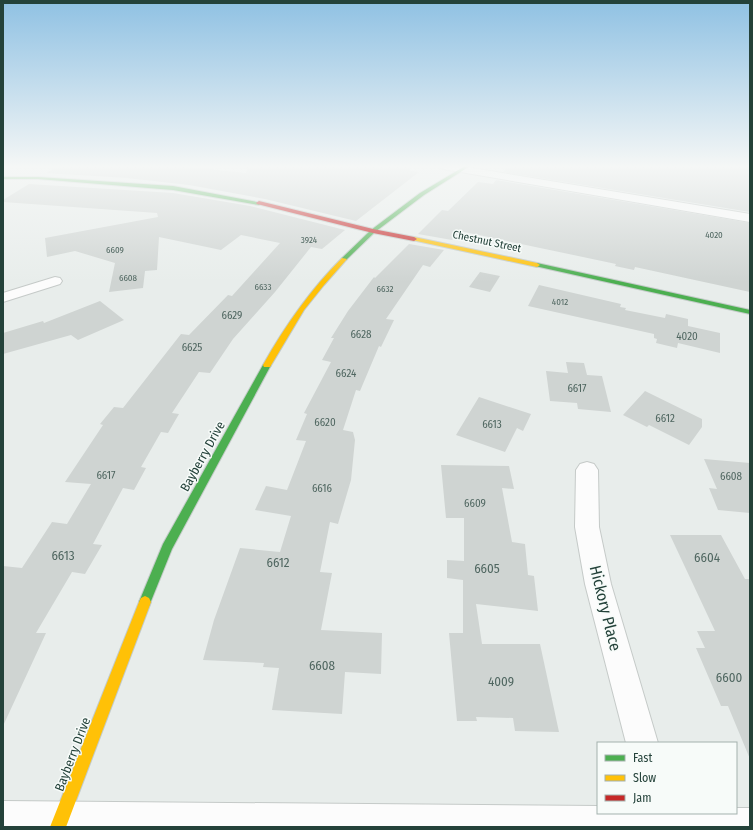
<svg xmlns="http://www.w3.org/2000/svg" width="753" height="830" font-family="'Fira Sans Condensed',sans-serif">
<rect width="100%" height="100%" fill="#e8edeb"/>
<!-- building -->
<path fill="#cfd4d2" d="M58,166h123l65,7 1,-7h167l-5,4 10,2 -63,49 -91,-22 -76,-14 -62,-7 -81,-5z
M508,166h242v46l-247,-40z
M496,180l254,43v69l-115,-25 -1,3 -19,-4 1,-2 -156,-33 -8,9 -34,-6 24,-24 6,1 30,-29 15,2z
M29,184l144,9 77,13 95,24 -23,19 -11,-2 -36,45 -42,47 -23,34 -11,-1 -27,41 7,1 -11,19 -7,-1 -20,35 5,1 -12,22 -11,-2 -30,56 9,1 -17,29 -13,-2 -36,61h10l-43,93v-160l19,2 30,-46 15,2 24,-40 -26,-2 38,-57 -3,-1 14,-17 9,1 58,-74 8,1 39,-40 4,1 48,-53 -39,-8 -20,15 -62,-13 -2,33 -12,1 -2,17 -34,4 6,-29 -40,-12 -28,6 -2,-19 113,-21 -1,-4 -154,-11v-2z
M409,244l35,6 -14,17 -7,-2 -37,54 8,1 -13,27 -2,-1 -19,45 -4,-1 -13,40 10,2 2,8 -4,40 -13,44 -8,-2 -10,50 12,1 -11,57 61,3 -1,41 -36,-2 -3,42 -70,-4 7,-42 -16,-1 1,-4 -61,-3 11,-40 26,-72 40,4 11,-36 -36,-6 11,-24 21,4 19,-49 -10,-1 11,-26 -3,-1 27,-51 -9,-2 12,-22h-3l17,-27 26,-34 1,1z
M480,272l20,4 -10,16 -21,-5z
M539,285l82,19 -1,3 6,1 -1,2 40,8 1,-4 22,5v7l32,7v20l-42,-10 -1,5 -21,-5 1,-4 -3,-1v-4l-126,-28z
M100,301l24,19 -46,20 -7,-5 -68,19v-21l40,-12 1,2z
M566,362l18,1 3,12 15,1 9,36 -33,-3 -1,-6 -27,-2 -4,-30 22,2z
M645,391l57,28v8l-13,18 -40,-20 -2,2 -24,-12z
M479,397l52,17 -8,17 -6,-3 -12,24 -49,-17z
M704,459l46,4v50l-32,-3 -9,-22 8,1z
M441,465l68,1 5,23 -12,-1 10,54 13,2 3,31 6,1 4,35 -62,-7 6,40h58l19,88 -44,-1 -2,-13 -37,-1 1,4h-20l-8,-88h14v-53l-16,-2v-18l17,1v-43h-18z
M670,535h51l24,44h5v180l-22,-53h-7l-25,-58h9l-8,-17h18z"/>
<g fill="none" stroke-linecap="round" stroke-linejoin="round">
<defs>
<path id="street" d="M438,166h22l290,48v8l-307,-53z
M55,277l5,1 2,3 -2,3 -57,18v-9z
M587,462l7,2 4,6 1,57 12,57 47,159h-32l-41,-159 -10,-57 1,-57 4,-6z
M3,801l595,5v7h138v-5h14v19h-747z"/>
<path id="fast" d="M465,166h5l-46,29 -49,37 -29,28h-4v-2l29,-28 49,-37z
M3,177h35l135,9 89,17 -3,2 -86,-15 -135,-11h-35z
M537,263l213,47v4l-215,-48 -1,-1z
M267,362l4,3 -99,184 -23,57 -4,2 -4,-2 -2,-4 24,-58 100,-179z"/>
<path id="slow" d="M414,237l123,26 3,2 -3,2 -125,-27 -1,-1z
M342,258l5,1 -23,26 -20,25 -34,57h-6l-1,-2c22,-39 47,-75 79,-107z
M145,596l4,2 2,4 -85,225h-16l89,-225 2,-4z"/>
<path id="jam" d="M259,201l114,28 41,8 3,2 -3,2 -41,-8 -116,-29 -1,-1z"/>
</defs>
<!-- street casing -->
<use href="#street" stroke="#c5cac8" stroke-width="2"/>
<!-- fast casing -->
<use href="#fast" stroke="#c3cbc8" stroke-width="2"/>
<!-- slow casing -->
<use href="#slow" stroke="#c3cbc8" stroke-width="2"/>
<!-- jam casing -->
<use href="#jam" stroke="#c3cbc8" stroke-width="2"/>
<!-- street -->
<use href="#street" fill="#fcfcfc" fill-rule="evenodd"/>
<!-- fast -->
<use href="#fast" fill="#4caf50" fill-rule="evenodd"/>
<!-- slow -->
<use href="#slow" fill="#ffc107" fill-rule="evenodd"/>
<!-- jam -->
<use href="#jam" fill="#c62828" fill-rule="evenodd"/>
</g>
<!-- sky -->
<linearGradient id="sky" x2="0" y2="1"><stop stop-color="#8fc1e3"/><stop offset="0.59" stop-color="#f5f7f6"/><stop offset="1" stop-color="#f5f7f6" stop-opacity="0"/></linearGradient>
<rect width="753" height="282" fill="url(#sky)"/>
<g text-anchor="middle" stroke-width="3" stroke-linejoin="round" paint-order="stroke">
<!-- far-number labels -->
<g font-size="9" fill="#506761">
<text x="714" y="238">4020</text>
<text x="309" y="243">3924</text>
<text x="115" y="253">6609</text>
<text x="128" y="281">6608</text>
<text x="263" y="290">6633</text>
<text x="385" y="292">6632</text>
<text x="560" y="305">4012</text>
</g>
<!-- far-street labels -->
<g font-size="11" fill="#24423a" stroke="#f7fbf9">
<text transform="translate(487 241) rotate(12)" y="4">Chestnut Street</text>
</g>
<!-- number labels -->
<g font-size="11" fill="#506761">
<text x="232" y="319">6629</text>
<text x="361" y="338">6628</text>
<text x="687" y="340">4020</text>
<text x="192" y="351">6625</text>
<text x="346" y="377">6624</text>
<text x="577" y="392">6617</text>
<text x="665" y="422">6612</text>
<text x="325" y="426">6620</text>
<text x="492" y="428">6613</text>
<text x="106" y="479">6617</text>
<text x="731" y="480">6608</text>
<text x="322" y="492">6616</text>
<text x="475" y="507">6609</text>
</g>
<!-- street labels -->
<g font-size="13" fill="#24423a" stroke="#f7fbf9">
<text transform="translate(202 456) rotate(-61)" y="5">Bayberry Drive</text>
<text transform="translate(72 754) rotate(-69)" y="5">Bayberry Drive</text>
</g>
<!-- near-number labels -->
<g font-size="13" fill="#506761">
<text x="63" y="560">6613</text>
<text x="707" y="562">6604</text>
<text x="278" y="567">6612</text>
<text x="487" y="573">6605</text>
<text x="322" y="670">6608</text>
<text x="729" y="682">6600</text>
<text x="501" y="686">4009</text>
</g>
<!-- near-street labels -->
<g font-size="16" fill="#24423a" stroke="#f7fbf9">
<text transform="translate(606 608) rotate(76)" y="6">Hickory Place</text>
</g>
</g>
<!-- border -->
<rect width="753" height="830" fill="none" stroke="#24423a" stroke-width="8"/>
<!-- legend -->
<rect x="597" y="742" width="140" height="72" fill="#f7fbf9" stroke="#a3b1ad"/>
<rect x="605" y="755" width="20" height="6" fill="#4caf50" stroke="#a3b1ad"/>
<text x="633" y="762" font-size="12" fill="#24423a">Fast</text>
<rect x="605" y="775" width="20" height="6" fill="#ffc107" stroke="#a3b1ad"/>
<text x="633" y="782" font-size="12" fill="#24423a">Slow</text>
<rect x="605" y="795" width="20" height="6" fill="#c62828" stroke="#a3b1ad"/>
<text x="633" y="802" font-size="12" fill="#24423a">Jam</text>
</svg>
